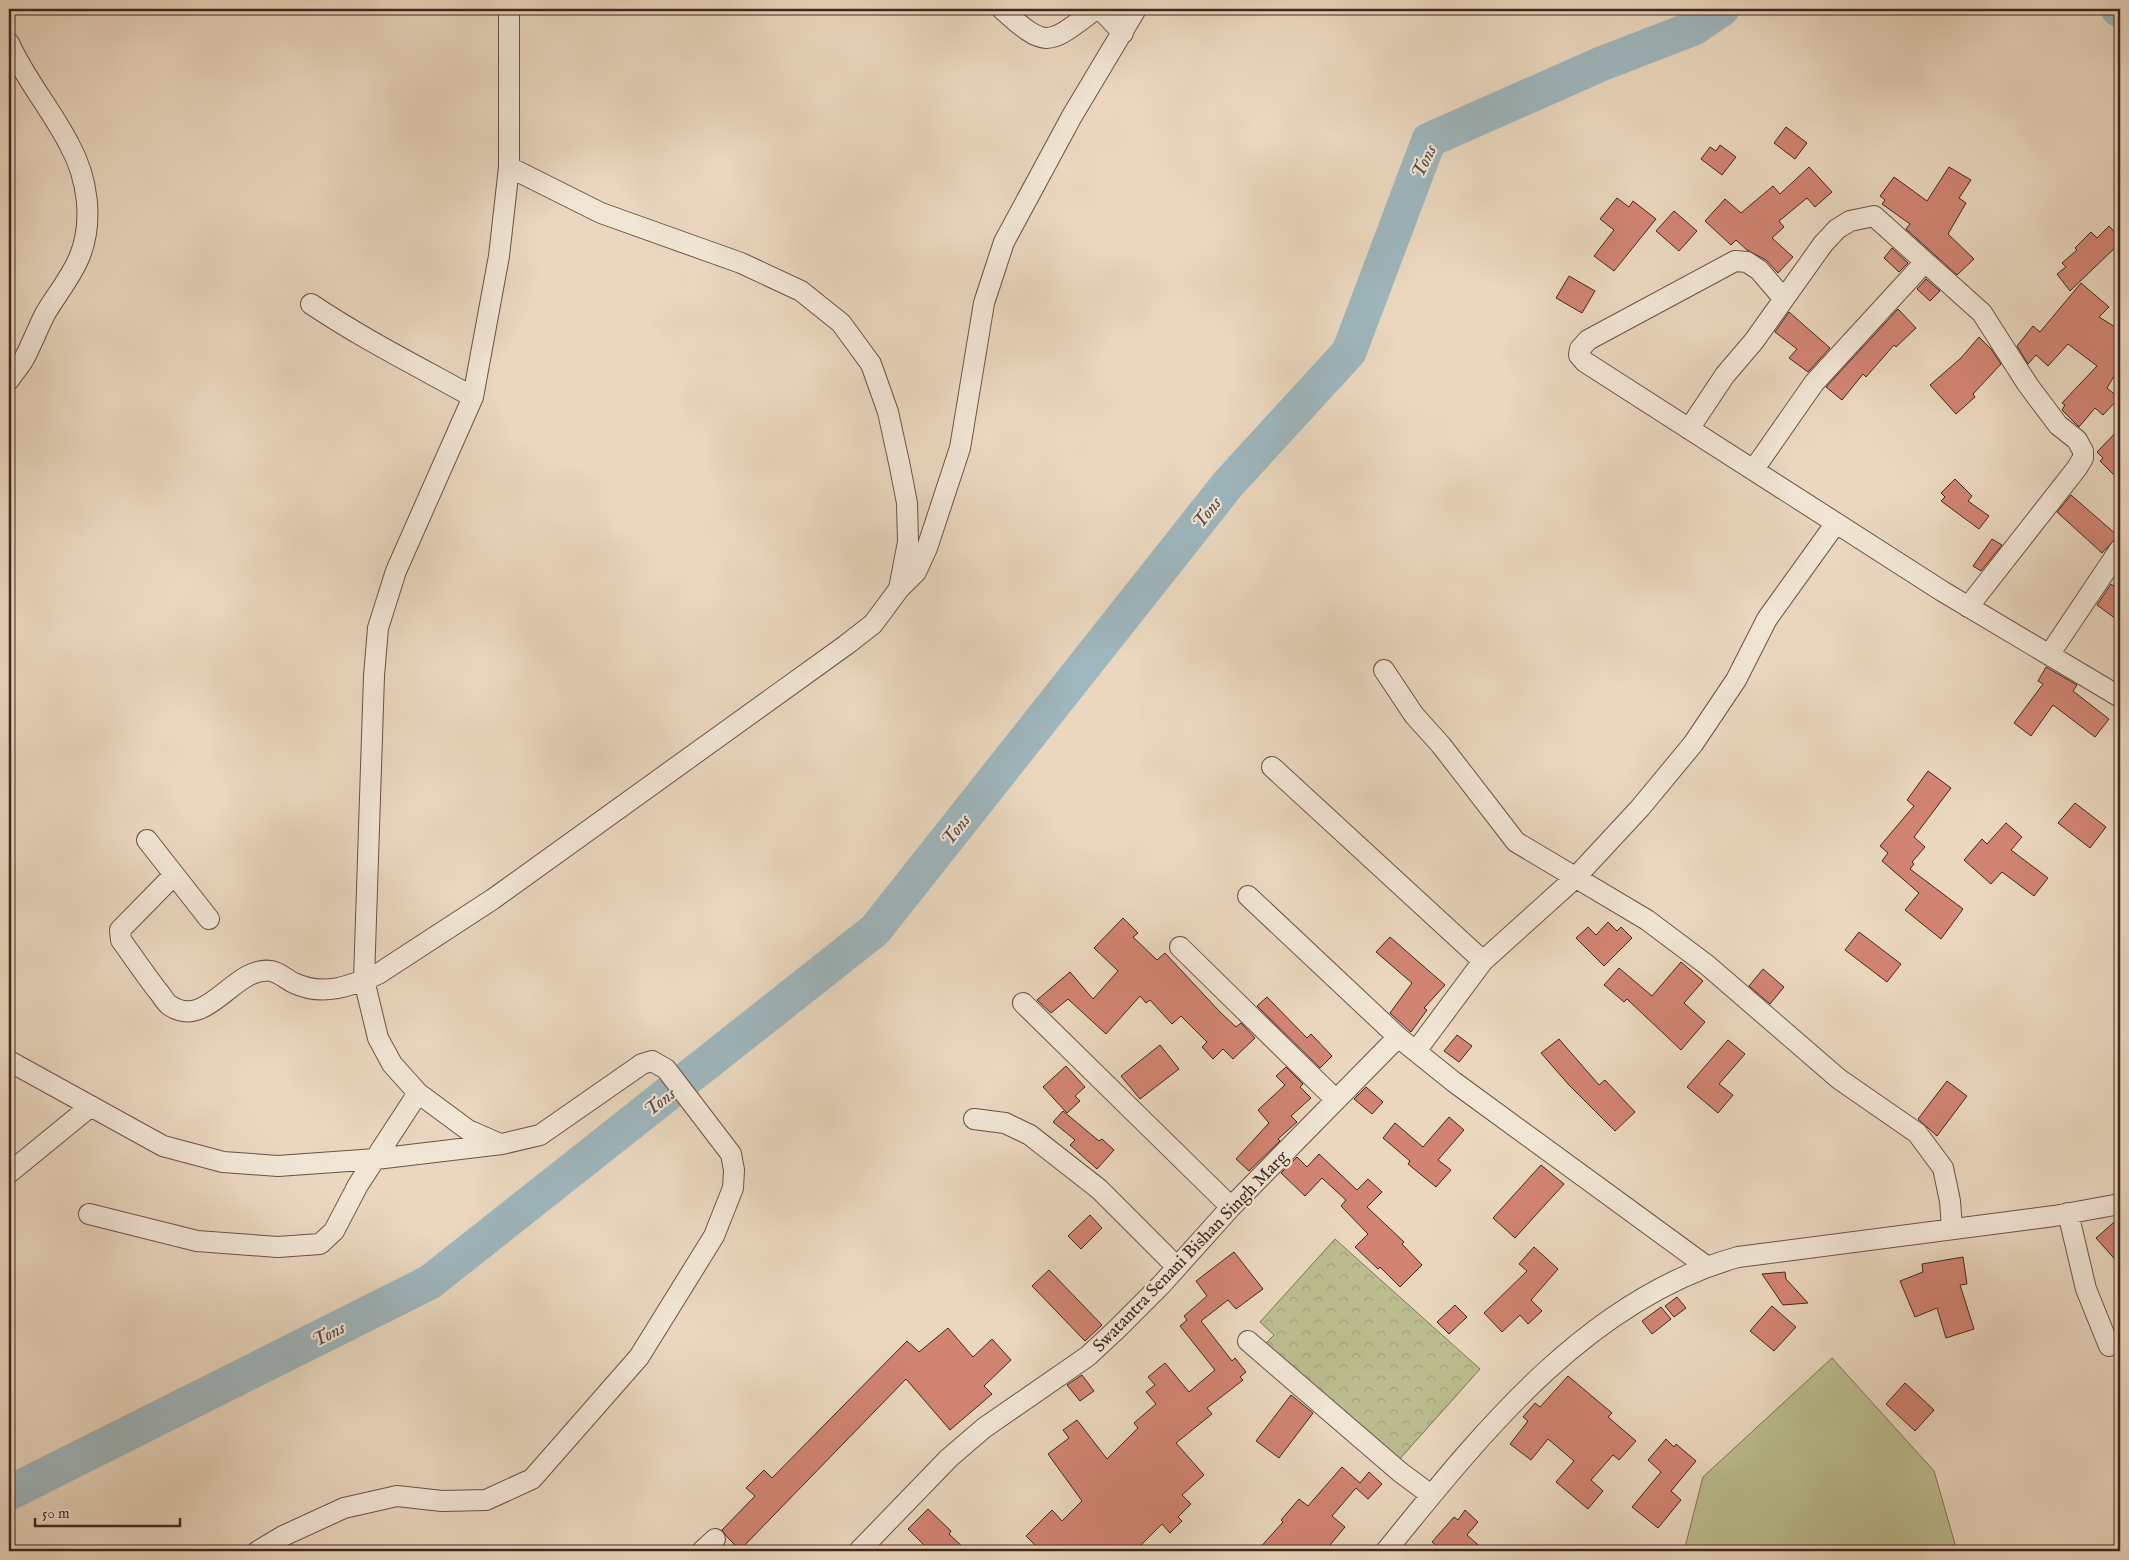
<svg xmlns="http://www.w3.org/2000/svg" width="2129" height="1560" font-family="'IM FELL English',serif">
<defs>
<pattern id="forest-crowns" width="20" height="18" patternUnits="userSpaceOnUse" patternTransform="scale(1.25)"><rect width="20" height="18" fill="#bbbd8e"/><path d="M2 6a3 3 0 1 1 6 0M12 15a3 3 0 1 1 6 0" fill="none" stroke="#a2a27a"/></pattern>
</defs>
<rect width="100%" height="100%" fill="#ead7be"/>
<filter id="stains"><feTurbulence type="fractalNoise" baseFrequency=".004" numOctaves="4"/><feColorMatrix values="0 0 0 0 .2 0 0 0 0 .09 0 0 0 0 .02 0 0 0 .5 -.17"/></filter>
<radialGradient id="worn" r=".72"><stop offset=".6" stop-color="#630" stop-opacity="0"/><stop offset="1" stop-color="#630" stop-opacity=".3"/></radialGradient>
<!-- grass -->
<path fill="#bbbd8e" stroke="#7e7256" d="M1832,1358l102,113 23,80h-273l19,-74z"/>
<!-- forest -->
<path fill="url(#forest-crowns)" stroke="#7e7256" d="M1335,1239l145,130 -83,93 -132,-118 9,-9 -14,-13z"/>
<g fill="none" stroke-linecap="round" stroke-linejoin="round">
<!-- river -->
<path stroke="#9eb6bd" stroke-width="35" d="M2118,9l2,1
M9,1493l421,-211 445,-352 353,-446 121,-132 80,-212 172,-76 93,-36 28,-19"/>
</g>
<!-- building -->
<path fill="#d18472" stroke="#41261d" d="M1786,127l21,16 -12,16 -21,-16z
M1720,145l16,12 -14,18 -21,-16 9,-12 6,4z
M1809,167l23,25 -17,15 -8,-9 -28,23 5,6 -12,11 21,19 -15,16 -12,-13 -19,-10 -11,-10 -5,5 -26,-24 20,-22 16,14 32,-27 7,8z
M1949,167l22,13 -12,18 7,5 -18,31 26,25 -17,16 -51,-46 4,-5 -28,-20 3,-4 -5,-4 14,-19 33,24z
M1617,198l12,9 4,-6 23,18 -42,52 -20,-15 20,-26 -14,-11z
M1674,211l23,20 -18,20 -23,-20z
M2109,226l11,12v5l-50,48 -13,-17 9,-7 -4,-4 15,-13 -2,-2 16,-16 6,6z
M1892,248l16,15 -9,9 -15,-14z
M1569,276l26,15 -13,22 -26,-15z
M1926,279l14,12 -10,10 -13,-12z
M2081,283l28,24 -10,10 21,13v36l-13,22 12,10 -16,17 -8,-7 -16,19 -17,-17 3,-5 -3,-2 35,-37 -29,-22 -20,22 -12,-11 -8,9 -11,-18 16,-20 7,6z
M1898,309l18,19 -20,19 -2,-2 -28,32 -3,-3 -21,26 -16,-13z
M1789,312l41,36 -22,24 -19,-14 8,-9 -22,-17z
M1979,337l12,12 10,15 -28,30 2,3 -19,17 -26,-29 31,-27z
M2120,428v53l-20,-20 3,-3 -6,-6z
M1955,479l17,17 -4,5 21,15 -10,13 -38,-28 4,-4 -4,-4z
M2071,495l47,41 -16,17 -45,-41z
M1992,539l10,6 -21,26 -8,-5z
M2111,584l9,7v31l-23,-17z
M2046,667l31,18 -4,6 36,28 -14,18 -42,-32 -22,31 -17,-13 29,-39 -5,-3z
M1928,771l23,17 -37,49 11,10 -13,15 2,2 -4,5 53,40 -22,30 -36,-29 14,-17 -37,-32 6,-8 -8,-7 34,-40 -7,-6z
M2075,803l31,24 -16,21 -32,-25z
M2006,823l16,14 -11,13 37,28 -14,18 -32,-24 -11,12 -27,-24 18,-21 5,5z
M1123,918l15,15 -5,4 24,23 8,-7 55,59 16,15 5,-4 14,15 -22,21 -10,-10 -10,10 -11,-12 5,-5 -26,-26 -9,8 -22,-24 -4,3 -6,-7 -34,38 -38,-35 -17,14 -14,-13 33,-28 23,27 25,-28 -24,-23z
M1608,922l9,9 4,-4 11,11 -28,28 -28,-28 12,-11 8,8z
M1859,932l42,32 -14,18 -42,-32z
M1390,937l55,48 -21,23 3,2 -16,22 -21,-19 22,-30 -36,-31z
M1681,962l22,19 -19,22 21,19 -24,28 -54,-51 -3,3 -20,-17 15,-17 33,28z
M1763,969l21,18 -14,17 -21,-18z
M1267,997l40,41 4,-4 21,22 -12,12 -63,-62z
M1457,1035l15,11 -13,16 -15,-11z
M1559,1039l40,46 6,-5 30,32 -20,19 -46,-46 -28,-32z
M1728,1040l17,14 -26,30 14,11 -15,18 -31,-26z
M1160,1045l19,24 -39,30 -19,-23z
M1066,1066l19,21 -10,9 5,5 -13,12 -24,-26z
M1286,1067l17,17 -3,3 11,11 -20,18 6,6 -19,17 2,2 -31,30 -13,-12 33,-36 -11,-13 27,-25 -9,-9z
M1947,1081l20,15 -30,40 -19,-17z
M1366,1087l17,15 -11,12 -18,-15z
M1063,1111l36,30 3,-2 12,11 -17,19 -27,-24 5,-5 -22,-18z
M1449,1117l15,13 -26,30 13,10 -15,17 -28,-23 2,-3 -27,-23 12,-15 28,24z
M1319,1154l38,36 11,-11 14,13 -15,15 37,35 -2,2 20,21 -22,22 -20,-20 -2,2 -23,-22 13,-13 -27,-28 5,-6 -24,-22 -17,18 -24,-23 16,-16 10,10z
M1541,1165l23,19 -49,54 -22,-20z
M1090,1215l12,13 -21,21 -13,-13z
M2120,1217v48l-24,-27z
M1534,1247l24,22 -27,31 11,11 -14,13 -8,-9 -18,17 -18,-19 43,-42 -8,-7z
M1234,1252l29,37 -27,20 -8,-9 -27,21 31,40 3,-3 11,14 -6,5 3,3 -36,28 5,6 -36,29 28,32 -22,20 9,9 -13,13 4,4 -12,12 -8,-9 -27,27h-94l-15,-15 26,-26 10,11 20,-20 -34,-47 21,-16 -6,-8 14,-10 30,39 31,-31 -4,-5 22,-19 -10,-12 9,-7 -7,-8 17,-14 24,29 26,-22 -35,-44 7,-6 -3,-4 23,-20 -11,-15z
M1963,1257l4,27 -7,1 14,44 -28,9 -9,-30 -22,9 -15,-36 23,-9 -1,-8z
M1049,1270l53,55 -17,16 -53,-55z
M1785,1272l1,7 22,24 -25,2 -21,-31z
M1677,1297l9,11 -12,9 -9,-11z
M1455,1305l12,12 -18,17 -12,-12z
M1772,1306l24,21 -22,24 -24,-20z
M1661,1307l10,12 -19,15 -10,-13z
M948,1328l25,29 19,-18 19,21 -27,26 8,8 -42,36 -44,-51 -166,171 -13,-13 -5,-7 33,-34 -9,-8 18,-18 8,8 135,-137 12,11z
M1082,1375l12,16 -14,10 -13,-16z
M1568,1376l44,37 -4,4 28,24 -17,19 -6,-5 -22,25 12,11 -15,18 -32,-27 18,-21 -26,-22 -17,21 -21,-16 18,-23 -5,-4 12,-14 5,4z
M1905,1383l29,27 -19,21 -29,-27z
M1291,1395l22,18 -34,45 -23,-17z
M1666,1439l8,8 2,-3 20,17 -25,30 10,9 -23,28 -26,-21 29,-35 -13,-12z
M1342,1467l18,16 9,-11 13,12 -14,15 -12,-11 -24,28 13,11 -20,24h-68l26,-29 -2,-2 18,-21 9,7z
M928,1509l23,22 -2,3 18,17h-37l-22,-22z
M1465,1510l13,12 -11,13 18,16h-41l-12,-9 22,-25 4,3z"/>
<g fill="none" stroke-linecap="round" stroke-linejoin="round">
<defs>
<path id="minor" d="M1002,9c45,41 46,36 94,0
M1100,9l23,24
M9,43c16,36 42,66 60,101 19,34 25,78 10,114 -9,21 -23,37 -34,56 -7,14 -12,27 -19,41 -4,9 -12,17 -17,25
M1784,299l-25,-29 -12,-8 -12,-1 -147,79 -8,9 -1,6 6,7 357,229 178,106
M311,304c52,35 108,63 162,93
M1689,429l36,-54 29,-34 69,-97 14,-15 13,-8 24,-5 108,97 46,72 30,40 19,15 6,11v7l-6,10 -109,139
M1754,469l60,-86 111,-121
M899,589l17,-17 11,-24 33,-100 24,-145 20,-61 68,-126 64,-107
M2049,655l71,-106
M1384,670l30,45 27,30 75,97 131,78 60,45 132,114 78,54 26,35 7,33 2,28
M1272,767l211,194
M147,840l62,79
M173,876l-53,54 1,10c12,17 24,34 36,50 4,4 8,12 12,15 38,27 65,-40 102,-34 8,1 16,9 23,12 29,14 57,3 84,-9l115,-75 353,-254 27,-21 26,-35 9,-47 -1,-39 -7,-36 -12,-55 -17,-48 -30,-41 -40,-32 -60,-28 -140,-50 -92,-46
M1248,896l150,141 56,45 252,184
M1180,947l156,153
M1023,1003l208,204
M1416,1051l67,-90 92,-83 65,-70 53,-64 43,-64 31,-61 69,-96
M9,1061l154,85 60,16 55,4 98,-7 126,-15 38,-9 102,-71 10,-3 14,8 65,85 3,16 -1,18 -19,48 -75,121 -107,122 -46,21 -44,1 -45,-5 -53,12 -61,28 -25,15
M974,1119l31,4 25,12 69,54 78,78
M500,1144l-32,-14 -50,-37 -26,-29 -14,-26 -14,-58 10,-304 4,-48 18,-57 77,-174 26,-141 10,-89v-158
M9,1173l82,-67
M2068,1213l18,76 23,57
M89,1214l108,27 81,6 42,-3 14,-13 24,-46 60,-92
M1248,1341l152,131 31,23
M702,1551l13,-12
M859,1551l90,-93 35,-30 104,-72 29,-27 44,-44 70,-78 167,-170
M1386,1551c95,-117 201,-252 352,-294l316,-41 66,-12"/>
</defs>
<!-- minor casing -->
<use href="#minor" stroke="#6b5245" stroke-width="22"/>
<!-- minor -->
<use href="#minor" stroke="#f1e5d5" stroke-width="20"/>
</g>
<g text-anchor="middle" stroke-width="4.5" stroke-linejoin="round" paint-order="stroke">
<!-- street labels -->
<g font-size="18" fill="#41261d" stroke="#f1e5d5">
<text transform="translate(1190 1251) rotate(-46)" y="6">Swatantra Senani Bishan Singh Marg</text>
</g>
<!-- water labels -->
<g font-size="19" font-style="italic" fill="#584a45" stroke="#f1e5d5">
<text transform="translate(1423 161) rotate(-64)" y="7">Tons</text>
<text transform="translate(1206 512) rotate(-52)" y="7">Tons</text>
<text transform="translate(955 829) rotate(-52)" y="7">Tons</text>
<text transform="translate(659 1101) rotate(-38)" y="7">Tons</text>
<text transform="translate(328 1333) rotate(-27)" y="7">Tons</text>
</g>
</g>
<!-- margin -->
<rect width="2129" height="1560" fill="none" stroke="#ead7be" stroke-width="30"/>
<rect x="10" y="10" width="2109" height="1540" fill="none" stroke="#41261d" stroke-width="2.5"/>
<rect x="15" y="15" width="2099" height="1530" fill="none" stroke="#41261d"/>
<!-- scale -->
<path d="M35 1518v8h145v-8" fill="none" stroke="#41261d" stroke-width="2.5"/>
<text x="42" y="1518" font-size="15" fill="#41261d" stroke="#f1e5d5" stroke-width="4" paint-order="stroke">50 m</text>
<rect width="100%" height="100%" filter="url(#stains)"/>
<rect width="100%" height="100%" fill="url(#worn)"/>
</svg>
